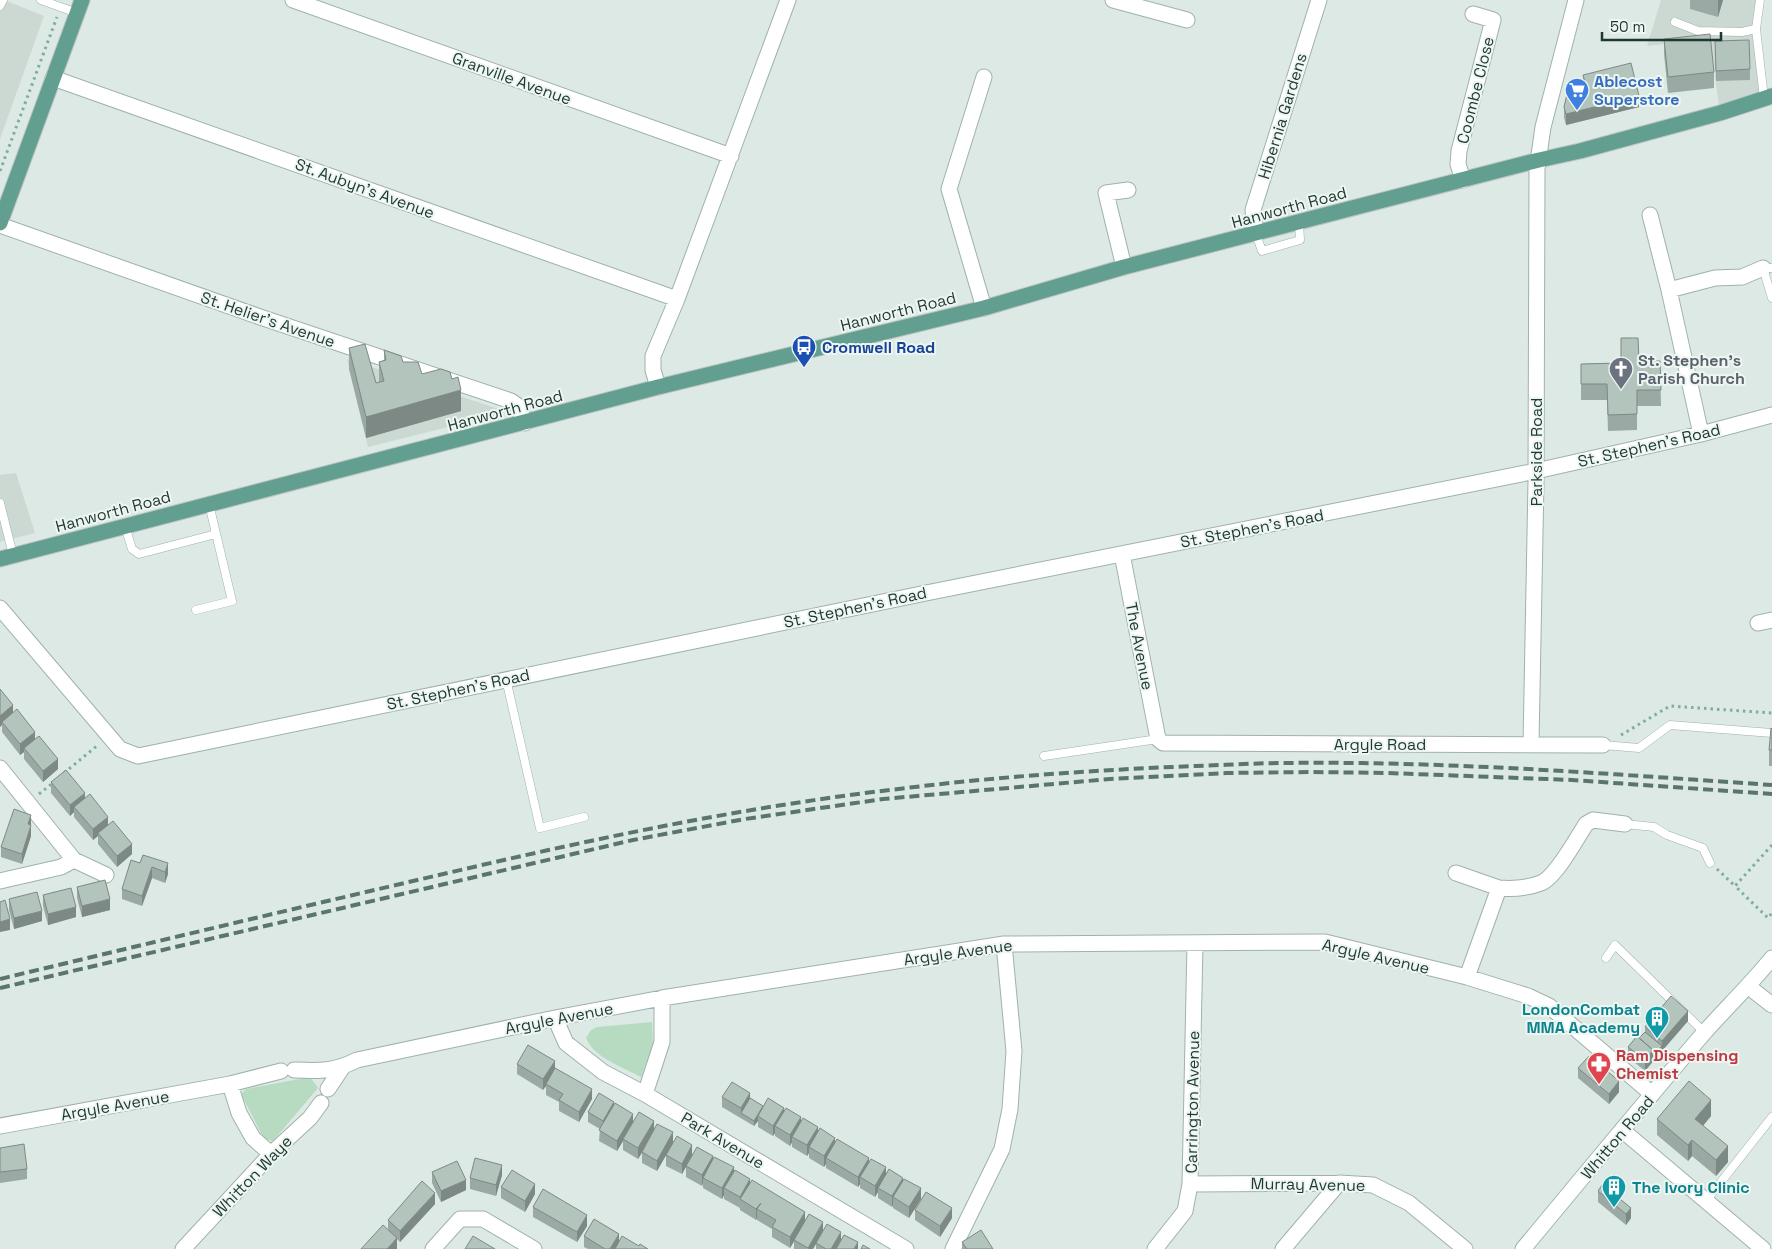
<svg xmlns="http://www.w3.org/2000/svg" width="1772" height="1249" font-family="'Space Grotesk',sans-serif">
<rect width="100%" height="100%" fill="#dde9e4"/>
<!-- built -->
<path fill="#ccd9d3" d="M0,0h4l40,16 -44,123z
M1661,0h96l9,95 -46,18 -10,-74 -63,7z
M347,359l152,50 1,5 -132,33z
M16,473l19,60 -35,9v-67z"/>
<!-- green -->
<path fill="#b6dbc0" d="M652,1022l1,23 -12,32c-18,-10 -47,-19 -55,-39l5,-8 6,-3z
M310,1077l8,11 -45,53 -9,-2 -23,-45 5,-5z"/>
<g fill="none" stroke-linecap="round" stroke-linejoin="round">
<defs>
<path id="lane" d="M41,0l36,13
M1760,0l-4,29 8,69
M0,6l3,-6
M1675,22l23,9 44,1 14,-3
M1256,234l6,17 38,-11 -1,-18
M1772,268h-9l9,30
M0,503l13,52
M125,526l7,23 7,5 77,-20
M196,610l36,-9 -23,-97
M506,679l34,149 44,-11
M1603,745l36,3 31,-23 102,8
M1044,756l114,-17
M1625,824l29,3 13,8 36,13 7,15
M1606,958l9,-13 90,88
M1706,1201l66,-84"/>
<path id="street" d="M293,0l438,156
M1113,0l74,20
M53,78l624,221
M1463,180l-5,-16 1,-13 34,-131 -20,-6
M1650,215l19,75
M0,225l260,92 251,84 7,5 7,17
M1256,234l-3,-24 66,-210
M1124,267l-18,-74 22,-3
M984,308l-35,-119 35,-112
M658,387l-5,-17v-14l24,-57 111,-299
M1701,434l-32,-144 46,-12 27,-1 21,-9
M1122,554l36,185 5,4 440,2
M0,608l120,141 18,7 788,-163 610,-122 165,-37 71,-19
M1758,623l14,-3
M1531,744l5,-263 1,-312 6,-42 33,-127
M0,768l74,92 32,15
M1456,873l43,15 -32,89
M0,881l61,-14 13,-7
M1499,888c13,1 29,0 42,-5 15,-6 36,-45 45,-59l7,-4 32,4
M1749,987l23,18
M555,1018l11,25 37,29 42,22 261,155
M294,1070c26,1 39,2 63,-10l198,-42 107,-20 342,-54 321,-2 142,35 61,19 21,10 103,88
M230,1084l9,29 14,25 18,16
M328,1089l14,-21
M645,1094l17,-52v-44
M0,1126l230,-42 51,-13
M1622,1130l141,119
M1190,1184l149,-1 34,2 36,18 56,46
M183,1249l88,-95 39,-36 11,-15
M433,1249l27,-30h23l51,30
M953,1249l49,-100 8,-40 4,-58 -10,-107
M1155,1249l30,-38 5,-27 5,-241
M1283,1249l56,-66"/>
<path id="secondary" d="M1523,1249c60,-72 119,-144 180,-215 23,-26 47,-49 69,-76"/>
<path id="primary" d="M0,223l82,-223
M0,559l658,-172 326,-79 140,-41 415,-107 41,-9 140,-38 52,-17"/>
</defs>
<!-- lane casing -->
<use href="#lane" stroke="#a0b1ab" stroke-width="9"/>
<!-- street casing -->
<use href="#street" stroke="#a0b1ab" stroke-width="17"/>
<!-- secondary casing -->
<use href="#secondary" stroke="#9db5ac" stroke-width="17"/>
<!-- primary casing -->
<use href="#primary" stroke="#bcc4c2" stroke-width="17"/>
<!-- path -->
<path stroke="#7ead9f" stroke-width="3" stroke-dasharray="2.5 4" stroke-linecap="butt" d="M0,171l57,-154
M1621,735l49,-29 102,7
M64,773l34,-28
M39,794l15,-12
M1772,845l-37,41 33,32 4,-5
M1717,869l18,17"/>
<!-- lane -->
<use href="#lane" stroke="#fff" stroke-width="8"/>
<!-- street -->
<use href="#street" stroke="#fff" stroke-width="15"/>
<!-- secondary -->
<use href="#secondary" stroke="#fff" stroke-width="15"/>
<!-- primary -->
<use href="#primary" stroke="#629f90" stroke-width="15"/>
<!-- rail -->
<path stroke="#59756e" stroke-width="4" stroke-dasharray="10 5" stroke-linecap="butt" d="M0,979c146,-35 292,-70 439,-104 149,-35 299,-67 451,-85 102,-13 204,-20 306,-24 30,-1 60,-3 90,-3 162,-2 324,11 486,22
M0,988l633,-148 112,-21 138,-20 227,-20 116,-6 84,-1 78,1 184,7 200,14"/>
</g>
<!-- wall -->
<path fill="#9aa9a3" d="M1690,0h33l-5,17 -28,-8z
M1664,39l50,33v16l-46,5 -4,-39z
M1715,41l35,28v11l-34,1z
M1583,75l56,32 -73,18 -2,-7v-11l3,-11v-10l16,-4z
M349,348l27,35 3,-1v-20l5,-2v-10l38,24 39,37 -95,27 -17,-69z
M1639,361h21l1,45h-24v24l-29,1 -1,-31h-26v-36l40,-1z
M0,689l13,23 22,27 23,30 -15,13 -19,-23v-7l-4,3 -18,-23v-7l-2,2z
M1772,729v37h-3v-16z
M51,782l34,16 23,27 24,29 -15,13 -19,-23v-8l-5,4 -19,-23v-5l-4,4 -19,-23z
M31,836l-9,28 -21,-7v-10z
M143,855l25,19 -3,9 -13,-5 -10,28 -20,-7v-10l18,-26z
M77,887l33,23 -28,7 -5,-19z
M43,895l33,22 -28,8 -5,-19z
M9,899l33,22 -28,8 -5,-19z
M1688,1021l-43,50 -17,-14v-10l11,-9 6,-6v-5z
M517,1064l38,4 37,31 -13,23 -20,-11v-9l-13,-7v-9l-3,4 -26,-16z
M1578,1068l41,24 -10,12 -31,-26z
M722,1097l28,1 13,8 21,5 34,21 51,29 17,13 17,7 18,18 -12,19 -16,-10v-3l-1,2 -14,-9v-6l-3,5 -15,-9v-4l-2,3 -32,-19v-4l-2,3 -15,-9v-5l-2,3 -15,-9v-5l-2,4 -15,-10v-3l-2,3 -15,-9v-6l-4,5 -32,-19z
M614,1105l19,18 21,7 19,13 -16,28 -15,-8v-10l-4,6 -15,-9v-9l-6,10 -18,-10 1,-12 -12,-7v-10z
M1711,1116l-8,10 25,36 -12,14 -24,-20 -4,5 -31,-26v-16z
M0,1148l27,21v10l-27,4z
M666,1155h26l21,5 21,12 89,60 35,17h-42v-5l-3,5h-19v-8l-4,7 -18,-11v-8l-15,-9v-2l-1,2 -16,-10v-3v1l-16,-9v-4l-2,4 -19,-11v-5l-1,3 -16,-9v-10l-4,7 -16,-8z
M432,1172l34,18 -25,12 -9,-19z
M502,1175l-6,21 -26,-7v-11z
M501,1187l34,7 -10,18 -24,-14z
M1598,1191l25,10 8,17 -5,7 -28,-23z
M435,1204l-35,38 -3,-3v10l-9,-20v-9z
M533,1207l54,19 -10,16 -44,-25z
M915,1210l37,8 -12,19 -25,-17z
M584,1236l35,6 29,7h-60l-4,-2z
M962,1242l31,7h-31z"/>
<!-- shaded-wall -->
<path fill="#7d8984" d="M1718,0h5l-5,17z
M1639,96v11l-73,18v-11z
M461,390v21l-95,27v-21z
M13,705v11l-11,6v3l-2,2v-11z
M35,732v10l-11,6v4l-4,3v-11z
M58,759v10l-15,13v-11z
M85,793v10l-11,4v5l-4,4v-11z
M31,815v11l-3,-2z
M108,817v11l-10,5v3l-5,4v-11z
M31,825v11l-9,28v-10z
M132,844v10l-15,13v-11z
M168,863v11l-3,9v-11z
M152,867v11l-10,28v-10z
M110,899v11l-28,7v-11z
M76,907v10l-28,8v-11z
M42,911v10l-28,8v-11z
M10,919v11l-10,2v-10z
M1688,1011v10l-35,40v-5l9,-10v-5z
M1653,1050v11l-8,10v-11z
M555,1061v10l-9,13v2l-3,4v-11z
M1619,1081v11l-10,12v-10z
M592,1089v10l-13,23v-10z
M750,1093v11l-9,9v6v-11z
M1711,1100v16l-16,19v-16z
M614,1102v10l-11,19v-10z
M763,1106l-5,10v5l-4,5v-5z
M784,1108v10l-9,8v7l-2,3v-10z
M633,1114v10l-10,15v2l-6,10v-10z
M801,1117v11l-9,9v5l-2,4v-11z
M654,1121v11l-16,27v-11z
M818,1127v10l-9,10v6l-2,3v-11z
M673,1132v11l-16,28v-10z
M835,1138v10l-9,10v6l-2,3v-11z
M1692,1140v16l-4,5v-16z
M692,1145v11l-10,18v-10z
M1728,1146v16l-12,14v-16z
M713,1156v11l-10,11v5l-1,3v-11z
M869,1158v11l-9,8v7l-2,3v-10z
M502,1165v10l-6,21v-11z
M734,1167v11l-10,10v7l-2,4v-11z
M886,1167v11l-8,10v4l-3,5v-11z
M903,1178v10l-10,9v8l-1,2v-11z
M750,1179v11l-10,9v9v-11z
M466,1180v10l-25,12v-11z
M535,1184v10l-10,18v-11z
M921,1188v11l-12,19v-11z
M435,1193v11l-35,38v-11z
M761,1203l-4,6v9l-1,2v-11z
M952,1208v10l-12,19v-11z
M1631,1208v10l-5,7v-11z
M805,1212v11l-15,25v-11z
M587,1215v11l-10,16v-10z
M823,1222v10l-10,17h-5z
M841,1232v11l-4,6h-6z
M619,1234v11l-2,4h-7z
M397,1238v11h-10z
M858,1242v7h-4z"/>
<!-- building -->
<path fill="#b3c4bd" stroke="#7d8984" d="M1710,34l4,38 -46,5 -4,-38z
M1749,40l1,29 -34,2 -1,-30z
M1631,63l8,33 -73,18 -2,-7 3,-13v-8l18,-4 -2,-7z
M1621,338h17l1,23h21l1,29h-24v24l-29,1 -1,-31h-26v-20l40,-1z
M365,344l11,39 8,-2 -5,-19 7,-2 -2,-10 17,6 2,6h15l4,12 19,-5 9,3 2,7 6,-2 3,13 -95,27 -17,-69z
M0,689l13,16 -13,11z
M17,709l18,23 -15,12 -18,-22z
M1771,728l1,1v21h-3z
M39,736l19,23 -15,12 -19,-23z
M66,770l19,23 -15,12 -19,-23z
M90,794l18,23 -15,12 -19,-22z
M14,809l17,6 -3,9 3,1 -9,29 -21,-7z
M113,821l19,23 -15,12 -19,-23z
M143,855l25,8 -3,9 -13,-5 -10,29 -20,-7 9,-29 9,3z
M105,880l5,19 -28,7 -5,-19z
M71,888l5,19 -28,7 -5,-19z
M37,892l5,19 -28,7 -5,-19z
M5,900l5,19 -10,3v-20z
M1671,996l17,15 -26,30 -17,-14z
M1645,1032l17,14 -9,10v-6l-14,-12z
M1637,1036l16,14 -8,10 -17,-13z
M528,1045l27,16 -12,18 -26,-15z
M1589,1056l30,25 -10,13 -31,-26z
M555,1068l37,21 -13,23 -20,-12 4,-6 -17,-10z
M1689,1081l22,19 -16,19 33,27 -12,14 -24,-20 -4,5 -31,-26z
M732,1082l18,11 -9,15 -19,-11z
M599,1093l15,9 -11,19 -15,-9z
M750,1098l13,8 -9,15 -13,-8z
M768,1098l16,10 -11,18 -15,-10z
M615,1103l18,11 -16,27 -18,-11z
M786,1108l15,9 -11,18 -15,-9z
M639,1112l15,9 -16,27 -15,-9z
M803,1118l15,9 -11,18 -15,-8z
M657,1124l16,8 -16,29 -15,-9z
M820,1128l15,10 -11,18 -15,-9z
M677,1136l15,9 -10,19 -16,-9z
M837,1139l32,19 -11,19 -32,-19z
M24,1144l3,25 -27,3v-24z
M697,1147l16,9 -11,19 -16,-9z
M714,1157l20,10 -12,21 -19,-10z
M475,1158l27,7 -6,20 -26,-7z
M871,1159l15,8 -11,19 -15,-9z
M457,1161l9,19 -25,11 -9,-19z
M889,1169l14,9 -11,18 -14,-8z
M512,1170l23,14 -10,17 -24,-14z
M735,1170l15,9 -10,18 -16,-9z
M904,1179l17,9 -12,19 -16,-10z
M752,1180l53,32 -15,25 -18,-10 4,-7 -19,-11 4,-6 -5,6 -16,-10z
M422,1181l13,12 -35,38 -12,-11z
M1606,1181l17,15 -3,3 11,9 -5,6 -28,-23 6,-9z
M543,1189l44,26 -10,17 -44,-25z
M926,1192l26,16 -12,18 -25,-16z
M809,1214l14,8 -15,26 -14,-8z
M594,1219l25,15 -9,15h-5l-21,-13z
M827,1224l14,8 -10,17h-5l-10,-6z
M383,1225l14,13 -10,11h-26z
M981,1230l12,19h-26l-5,-7z
M844,1235l14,7 -4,7h-18z
M473,1236l22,13h-30z
M622,1236l17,10 1,-2 8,5h-33z
M863,1245l7,4h-9z"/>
<!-- icons -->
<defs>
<symbol id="supermarket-pin" viewBox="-11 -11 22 30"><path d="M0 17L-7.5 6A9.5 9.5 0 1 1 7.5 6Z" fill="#3f7fe0" stroke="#eef6f2"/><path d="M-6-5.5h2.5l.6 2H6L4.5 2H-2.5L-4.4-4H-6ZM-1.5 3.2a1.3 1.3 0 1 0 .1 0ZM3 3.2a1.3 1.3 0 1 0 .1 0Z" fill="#fff"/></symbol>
<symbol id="bus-pin" viewBox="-11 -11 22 30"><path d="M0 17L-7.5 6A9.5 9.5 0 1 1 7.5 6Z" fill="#1a4fb4" stroke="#eef6f2"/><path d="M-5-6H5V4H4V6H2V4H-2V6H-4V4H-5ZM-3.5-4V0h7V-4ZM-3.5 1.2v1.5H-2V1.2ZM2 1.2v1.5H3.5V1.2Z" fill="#fff"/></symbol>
<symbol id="church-pin" viewBox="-11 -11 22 30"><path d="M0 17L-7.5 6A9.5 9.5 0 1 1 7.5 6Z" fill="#6b7280" stroke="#eef6f2"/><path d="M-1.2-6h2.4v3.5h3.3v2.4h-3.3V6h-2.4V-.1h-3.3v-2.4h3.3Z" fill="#fff"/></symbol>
<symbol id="building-pin" viewBox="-11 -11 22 30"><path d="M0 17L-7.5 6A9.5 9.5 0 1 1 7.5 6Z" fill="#0f9aa8" stroke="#eef6f2"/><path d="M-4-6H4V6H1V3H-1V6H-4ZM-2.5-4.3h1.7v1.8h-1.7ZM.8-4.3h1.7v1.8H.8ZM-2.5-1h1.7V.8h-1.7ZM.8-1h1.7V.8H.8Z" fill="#fff"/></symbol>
<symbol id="pharmacy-pin" viewBox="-11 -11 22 30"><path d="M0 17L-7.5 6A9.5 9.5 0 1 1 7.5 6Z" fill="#e0444e" stroke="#eef6f2"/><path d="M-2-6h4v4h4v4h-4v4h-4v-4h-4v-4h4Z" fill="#fff"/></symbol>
</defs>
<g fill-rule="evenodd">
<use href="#supermarket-pin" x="1563" y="76" width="28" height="38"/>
<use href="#bus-pin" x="790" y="333" width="28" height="38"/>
<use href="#church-pin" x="1607" y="355" width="28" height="38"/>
<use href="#building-pin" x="1643" y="1004" width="28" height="38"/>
<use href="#pharmacy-pin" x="1585" y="1050" width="28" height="38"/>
<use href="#building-pin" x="1600" y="1173" width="28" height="38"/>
</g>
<g text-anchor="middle" stroke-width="4" stroke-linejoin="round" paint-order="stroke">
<!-- street labels -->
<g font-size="16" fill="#1f3932" stroke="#eef6f2">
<text transform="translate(512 78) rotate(20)" y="6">Granville Avenue</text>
<text transform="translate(1475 90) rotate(-76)" y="6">Coombe Close</text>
<text transform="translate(1282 116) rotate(-73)" y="6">Hibernia Gardens</text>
<text transform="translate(365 188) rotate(20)" y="6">St. Aubyn's Avenue</text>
<text transform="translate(1289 207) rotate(-15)" y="6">Hanworth Road</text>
<text transform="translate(898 311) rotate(-14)" y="6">Hanworth Road</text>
<text transform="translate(268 319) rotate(19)" y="6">St. Helier's Avenue</text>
<text transform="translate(505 410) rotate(-15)" y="6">Hanworth Road</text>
<text transform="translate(1649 445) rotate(-13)" y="6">St. Stephen's Road</text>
<text transform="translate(1536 452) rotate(-90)" y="6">Parkside Road</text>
<text transform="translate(113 511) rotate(-15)" y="6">Hanworth Road</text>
<text transform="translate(1252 528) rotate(-11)" y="6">St. Stephen's Road</text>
<text transform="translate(855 607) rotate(-12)" y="6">St. Stephen's Road</text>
<text transform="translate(1140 646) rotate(79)" y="6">The Avenue</text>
<text transform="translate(458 689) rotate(-12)" y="6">St. Stephen's Road</text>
<text x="1380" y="750">Argyle Road</text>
<text transform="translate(958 952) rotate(-8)" y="6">Argyle Avenue</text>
<text transform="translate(1376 956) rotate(13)" y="6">Argyle Avenue</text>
<text transform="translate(559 1018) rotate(-11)" y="6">Argyle Avenue</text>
<text transform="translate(1192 1102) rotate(-89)" y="6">Carrington Avenue</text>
<text transform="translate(115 1105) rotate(-10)" y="6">Argyle Avenue</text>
<text transform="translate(1617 1137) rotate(-50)" y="6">Whitton Road</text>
<text transform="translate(723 1140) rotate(31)" y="6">Park Avenue</text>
<text transform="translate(252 1176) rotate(-46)" y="6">Whitton Waye</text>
<text transform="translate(1308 1184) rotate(1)" y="6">Murray Avenue</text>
</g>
<!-- shop labels -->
<g font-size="16" font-weight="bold" fill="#366cbe" stroke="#eef6f2" text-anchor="start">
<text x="1594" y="87">Ablecost<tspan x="1594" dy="18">Superstore</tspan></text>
</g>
<!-- transit labels -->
<g font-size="16" font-weight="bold" fill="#164399" stroke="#eef6f2" text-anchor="start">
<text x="822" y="353">Cromwell Road</text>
</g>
<!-- worship labels -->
<g font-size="16" font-weight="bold" fill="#5b616d" stroke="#eef6f2" text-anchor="start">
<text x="1638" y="366">St. Stephen's<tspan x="1638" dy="18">Parish Church</tspan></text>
</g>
<!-- culture labels -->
<g font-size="16" font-weight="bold" fill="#0d838f" stroke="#eef6f2" text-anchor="end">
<text x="1640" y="1015">LondonCombat<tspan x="1640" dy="18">MMA Academy</tspan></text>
<text x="1632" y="1193" text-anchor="start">The Ivory Clinic</text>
</g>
<!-- health labels -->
<g font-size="16" font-weight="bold" fill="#be3a42" stroke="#eef6f2" text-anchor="start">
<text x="1616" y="1061">Ram Dispensing<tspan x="1616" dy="18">Chemist</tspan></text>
</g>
</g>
<!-- scale -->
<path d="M1602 32v8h119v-8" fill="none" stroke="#1f3932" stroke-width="2.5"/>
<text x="1610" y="32" font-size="15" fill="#1f3932" stroke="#eef6f2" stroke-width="4" paint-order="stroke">50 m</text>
</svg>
